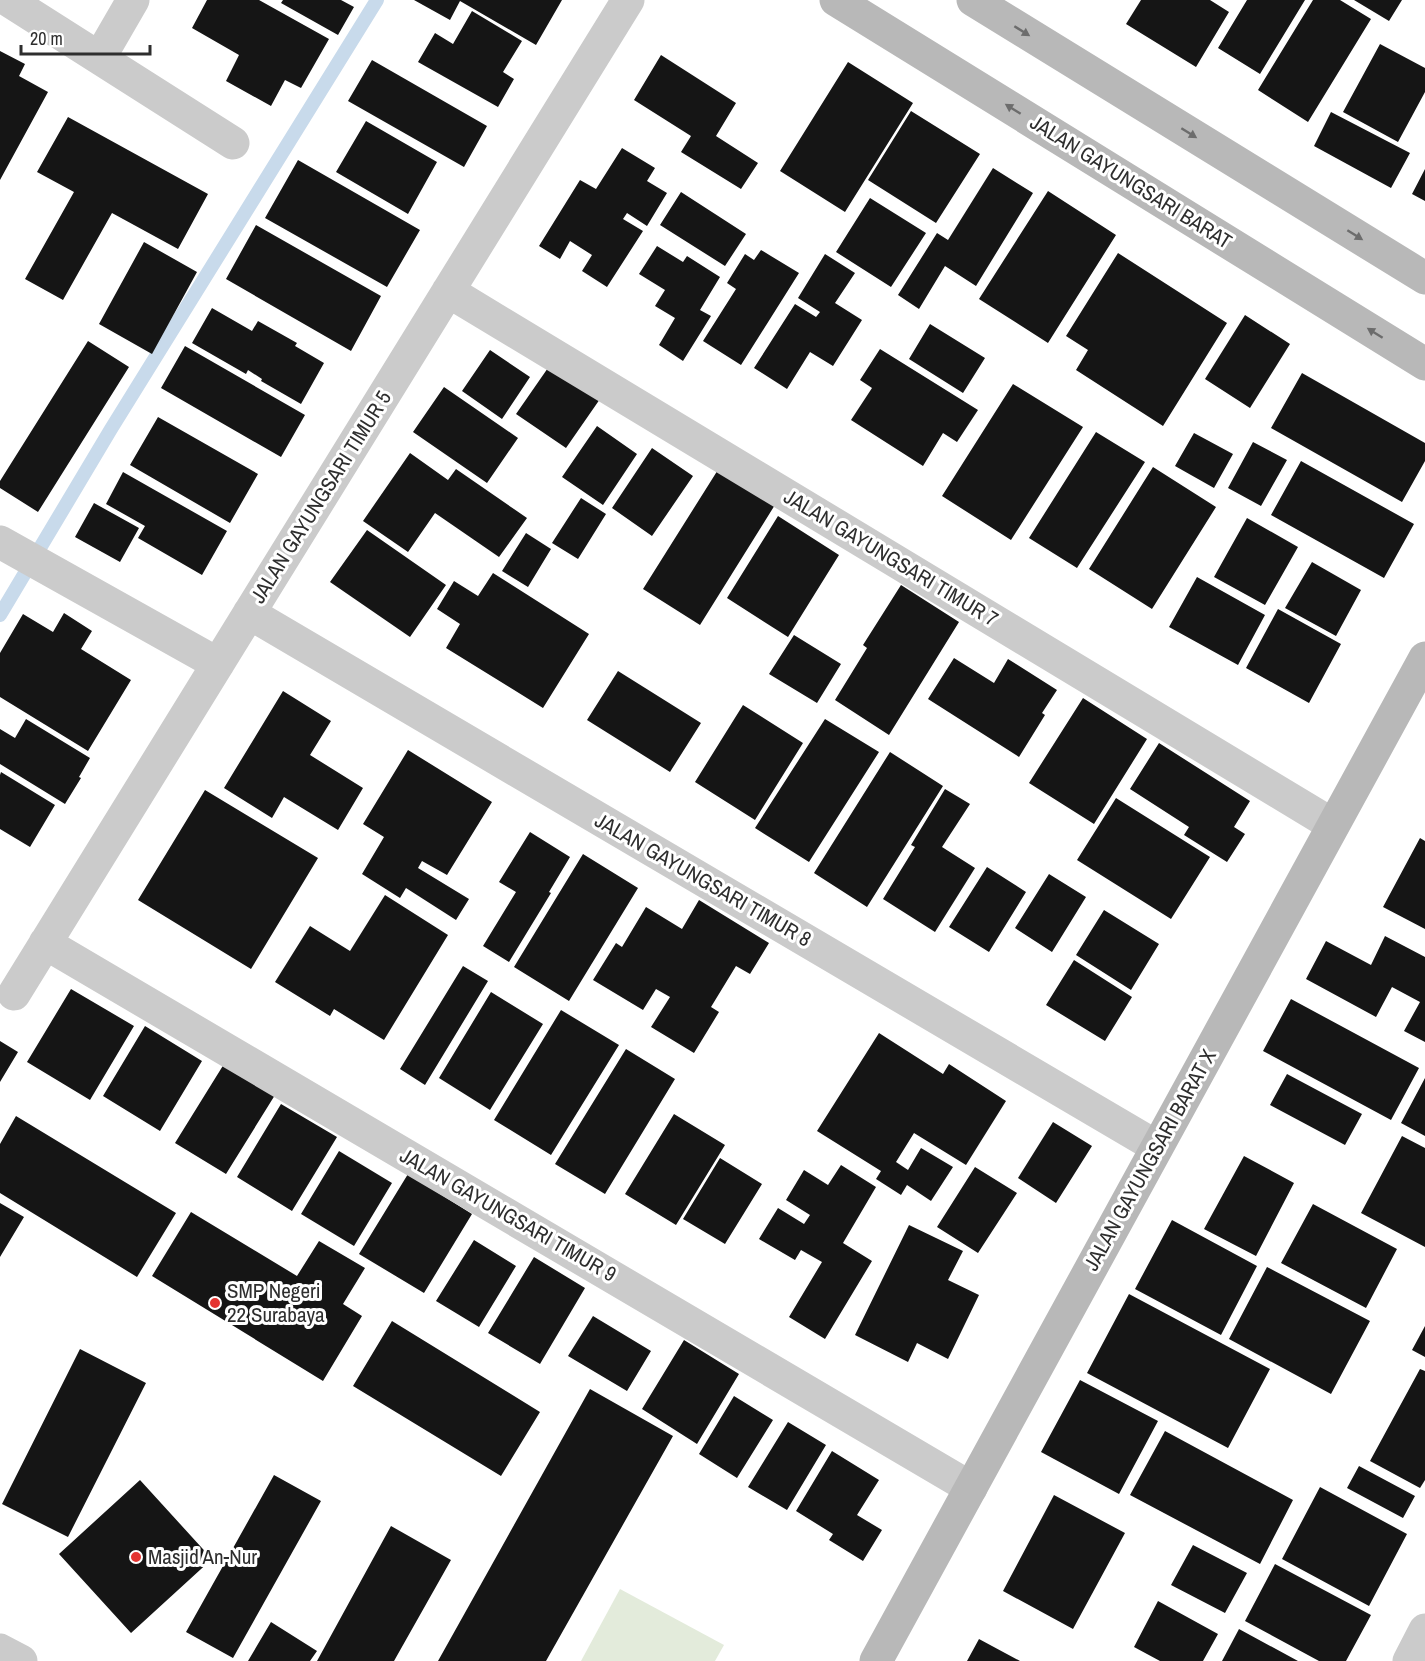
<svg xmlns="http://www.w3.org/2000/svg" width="1425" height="1661" font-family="'Archivo Narrow',sans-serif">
<rect width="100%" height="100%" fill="#fff"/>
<!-- green -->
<path fill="#e3ebdb" d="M620,1589l104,56 -9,16h-134z"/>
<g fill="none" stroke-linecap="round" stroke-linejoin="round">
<!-- stream -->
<path stroke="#c8daeb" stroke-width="14" d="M0,615l111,-186 266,-429"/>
</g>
<!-- building -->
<path fill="#151515" d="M207,0h52l70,39 -28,49 -16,-8 -14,26 -45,-25 13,-26 -47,-27z
M283,0h58l13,7 -16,28 -57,-32z
M414,0h148l-26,45 -76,-44 -10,19z
M1141,0h69l19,12 -33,55 -70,-43z
M1247,0h58l-45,74 -42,-26z
M1313,0h27l31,19 -63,103 -50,-32z
M1354,0h48l-13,21z
M472,11l50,30 -19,31 11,7 -16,28 -80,-45 17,-29 18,11z
M1380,44l45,24v24l-27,50 -55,-30z
M0,51l25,13 -6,12 29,16 -48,88z
M661,55l75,48 -20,33 42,27 -17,26 -60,-37 10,-16 -57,-36z
M372,60l115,66 -23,41 -116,-66z
M848,62l65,41 -68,109 -65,-41z
M911,111l69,43 -44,69 -68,-43z
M1331,112l79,41 -19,35 -77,-42z
M68,117l140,77 -30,55 -66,-36 -49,87 -38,-21 49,-87 -37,-20z
M366,121l71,41 -29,52 -72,-42z
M622,148l33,20 -8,13 20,12 -20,33 -20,-13 -4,6 20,12 -36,56 -25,-16 10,-16 -22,-14 -10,18 -21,-13 41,-66 16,9z
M298,160l122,70 -33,57 -122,-69z
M993,168l40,25 -57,93 -31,-20 -26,43 -21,-14 39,-62 11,7z
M1425,169v32l-13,-7z
M1048,191l68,44 -68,108 -69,-44z
M681,192l65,42 -21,32 -65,-41z
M870,198l56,35 -35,54 -55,-35z
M256,225l125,71 -30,55 -125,-72z
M144,242l53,30 -45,82 -53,-30z
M657,246l26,16 4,-6 33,21 -20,33 11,6 -28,45 -24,-16 16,-27 -20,-12 10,-16 -26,-16z
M761,250l38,23 -58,92 -38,-24 33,-52 -9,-6 18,-29 9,6z
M1118,253l109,70 -64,103 -87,-56 12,-20 -22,-14z
M825,254l30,19 -20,30 27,17 -29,46 -23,-14 -23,37 -33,-21 41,-64 21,13 4,-5 -22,-14z
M212,308l40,23 6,-10 39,22 -2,3 29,17 -23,41 -40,-23 1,-2 -14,-9 -2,4 -54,-31z
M1245,315l45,29 -40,64 -45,-29z
M930,324l55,34 -22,35 -54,-34z
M88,341l41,26 -91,145 -38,-24v-7z
M185,346l120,69 -24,42 -120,-69z
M880,349l98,61 -21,32 -14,-9 -20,33 -72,-46 21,-32 -12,-8z
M490,350l40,27 -28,42 -40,-28z
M550,365l50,34 -34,49 -50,-34z
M1302,373l123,70v18l-23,41 -131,-74z
M1013,384l70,43 -72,113 -69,-44z
M444,387l74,51 -31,45 -74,-51z
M158,417l100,57 -28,49 -100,-58z
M597,426l40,28 -34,51 -41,-28z
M1096,432l49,30 -68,106 -48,-30z
M1194,433l39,21 -19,34 -39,-22z
M1253,442l34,18 -26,46 -33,-18z
M652,448l41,28 -41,60 -40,-28z
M410,453l38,27 8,-11 71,49 -28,39 -64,-44 -27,39 -45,-31z
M1301,461l113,63 -30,54 -113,-63z
M721,465l57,35 -78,125 -57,-36z
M1153,467l63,40 -64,102 -63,-40z
M123,472l104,59 -25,44 -64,-37 7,-12 -39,-22z
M581,498l25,16 -28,45 -26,-16z
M94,503l45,25 -19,34 -45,-25z
M778,516l61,39 -51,82 -61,-39z
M1247,518l51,29 -33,58 -51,-28z
M367,530l79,55 -36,52 -80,-55z
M526,533l25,16 -23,38 -26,-16z
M1312,562l49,28 -25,46 -51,-28z
M493,573l96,61 -46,74 -97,-60 14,-24 -23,-15 17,-28 24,15z
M1197,577l68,38 -27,50 -69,-38z
M901,585l58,37 -70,113 -54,-35 32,-52 -4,-3z
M1278,609l63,35 -32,59 -63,-35z
M64,613l28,18 -11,18 50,31 -43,71 -88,-54v-44l23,-39 30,18z
M794,635l47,29 -24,39 -48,-29z
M954,658l40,25 14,-24 49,31 -15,23 3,2 -26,42 -91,-58z
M618,671l83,52 -31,49 -83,-52z
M283,691l48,30 -21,34 53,33 -25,42 -54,-33 -12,21 -48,-30z
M1083,698l64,41 -53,85 -65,-41z
M743,705l60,38 -48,77 -60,-38z
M26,719l64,39 -11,19 2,1 -16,26 -65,-40v-35l15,9z
M825,719l54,33 -70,110 -54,-34z
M1159,743l91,58 -16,26 11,7 -18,28 -43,-27 5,-8 -59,-38z
M408,750l84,52 -45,73 -25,-14 -4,7 51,31 -13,21 -50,-32 -6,10 -38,-24 22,-37 -21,-13z
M890,752l53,34 -76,121 -53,-34z
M1,772l54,33 -25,42 -30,-18v-54z
M945,789l25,15 -28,43 33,21 -40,64 -52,-33 32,-52 -4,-2z
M205,790l113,68 -67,111 -113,-69z
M1116,798l94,59 -39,62 -94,-59z
M530,832l40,25 -21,35 2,1 -42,69 -26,-16 33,-54 -17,-10z
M1420,838l5,3v88l-42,-22z
M583,854l55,34 -69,113 -55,-34z
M987,867l39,25 -37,60 -40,-25z
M1049,874l37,23 -34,55 -37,-24z
M385,895l63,40 -64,105 -50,-31 -4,7 -55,-34 35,-56 40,25z
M699,900l70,43 -19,31 -14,-8 -25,41 8,5 -25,41 -43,-26 19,-30 -14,-8 -13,21 -50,-30 23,-37 6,4 24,-40 36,22z
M1104,910l55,34 -28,46 -55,-35z
M1385,936l40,21v85l-21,-11 16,-29 -28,-15 -16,30 -70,-38 20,-38 45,24z
M1074,960l58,37 -27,44 -59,-36z
M463,966l25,15 -63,104 -25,-16z
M71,989l63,37 -44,74 -63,-38z
M491,992l52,32 -53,86 -51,-32z
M1291,999l128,69 -28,52 -128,-69z
M561,1010l58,35 -68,110 -57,-35z
M145,1026l57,35 -42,70 -57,-35z
M879,1033l64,41 6,-10 57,37 -40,64 -52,-32 -18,29 12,8 13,-22 32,19 -22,34 -24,-16 -6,10 -25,-16 5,-8 -64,-40z
M0,1041l18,11 -18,30z
M626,1049l49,30 -70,115 -50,-30z
M224,1064l51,31 -49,79 -51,-31z
M1287,1074l75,40 -17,31 -75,-40z
M1425,1078v58l-24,-13z
M281,1104l56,33 -45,74 -55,-34z
M674,1114l51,31 -49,80 -51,-31z
M16,1116l160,97 -39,64 -137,-84v-49z
M1053,1122l39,24 -36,57 -38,-25z
M1402,1136l23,12v99l-64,-34z
M339,1151l53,32 -38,63 -53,-32z
M1244,1156l50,27 -38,73 -52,-27z
M720,1158l42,26 -37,60 -42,-25z
M841,1165l35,22 -33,56 29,18 -47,78 -36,-22 33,-55 -21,-12 -6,10 -36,-21 19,-31 26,16 6,-9 -24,-15 18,-30 24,15z
M975,1167l42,26 -39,60 -41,-26z
M408,1174l64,40 -48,79 -65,-39z
M0,1203l24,14 -24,40z
M1313,1204l84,45 -31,59 -85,-45z
M191,1212l106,64 22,-35 46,27 -22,36 19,12 -39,65 -171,-105z
M1172,1220l85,46 -36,69 -86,-46z
M909,1225l54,26 -15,29 31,15 -31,64 -31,-16 -9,19 -53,-27z
M474,1240l42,26 -37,61 -43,-26z
M534,1257l51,31 -45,76 -52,-31z
M1267,1267l103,54 -39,73 -102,-55z
M1129,1294l141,75 -42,79 -141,-75z
M593,1316l58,35 -24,40 -59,-35z
M392,1321l148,91 -39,64 -148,-90z
M1425,1326v31l-13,-7z
M684,1340l55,34 -42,70 -55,-35z
M80,1349l66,34 -78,154 -66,-33z
M1420,1369l5,2v109l-5,8 -50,-27z
M1080,1380l78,41 -39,73 -78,-42z
M590,1389l83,47 -127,225h-108z
M734,1396l39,24 -36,58 -38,-24z
M788,1422l38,23 -39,65 -39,-23z
M1165,1431l128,69 -33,64 -130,-69z
M832,1451l47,29 -22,35 25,15 -19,31 -34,-21 4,-6 -37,-23z
M1359,1466l56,30 -12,22 -56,-30z
M274,1475l47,26 -88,157 -47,-26z
M140,1480l72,79 -81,74 -72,-79z
M1320,1487l87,47 -38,72 -87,-47z
M1054,1495l71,38 -52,96 -70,-38z
M391,1526l60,34 -57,101h-77z
M1193,1545l54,28 -22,40 -54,-28z
M1275,1564l96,51 -25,46h-27l-74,-40z
M1158,1601l60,33 -15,27h-43l-26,-14z
M271,1622l46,29 -7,10h-62z
M1239,1629l59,32h-76z
M979,1639l41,22h-53z"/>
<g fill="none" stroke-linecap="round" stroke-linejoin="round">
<!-- street -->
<path stroke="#cbcbcb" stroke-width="33" d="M8,0l225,143
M100,57l33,-57
M448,291l885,534
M0,542l218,122
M249,613l908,534
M45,943l926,545
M14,994l614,-994
M0,1650l21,11
M1409,1661l16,-31"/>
<!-- secondary -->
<path stroke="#b8b8b8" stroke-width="33" d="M836,0l589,364
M973,0l452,278
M876,1661l549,-1003"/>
</g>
<!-- one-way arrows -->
<defs><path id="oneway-solid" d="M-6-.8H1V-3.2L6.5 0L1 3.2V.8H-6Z" transform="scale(1.5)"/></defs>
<g fill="#6c6c6c">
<use href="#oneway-solid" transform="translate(1022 31) rotate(32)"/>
<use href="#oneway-solid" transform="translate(1013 109) rotate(-148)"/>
<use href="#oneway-solid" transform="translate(1189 133) rotate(32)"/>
<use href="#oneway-solid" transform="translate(1355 235) rotate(32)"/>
<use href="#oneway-solid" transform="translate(1375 333) rotate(-148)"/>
</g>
<!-- markers -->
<g fill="#e43431" stroke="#fff" stroke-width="2">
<circle cx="215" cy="1303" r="6"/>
<circle cx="136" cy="1557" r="6"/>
</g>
<g text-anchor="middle" stroke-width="6" stroke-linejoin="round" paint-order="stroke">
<!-- street labels -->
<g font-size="21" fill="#2e2e2e" stroke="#fff">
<text transform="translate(1131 182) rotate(32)" y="7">JALAN GAYUNGSARI BARAT</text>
<text transform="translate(321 497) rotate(-58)" y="7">JALAN GAYUNGSARI TIMUR 5</text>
<text transform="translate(891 558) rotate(31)" y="7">JALAN GAYUNGSARI TIMUR 7</text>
<text transform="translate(703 880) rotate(30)" y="7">JALAN GAYUNGSARI TIMUR 8</text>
<text transform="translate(1150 1160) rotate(-61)" y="7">JALAN GAYUNGSARI BARAT X</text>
<text transform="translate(508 1215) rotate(30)" y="7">JALAN GAYUNGSARI TIMUR 9</text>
</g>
<!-- poi labels -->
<g font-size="21" fill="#2e2e2e" stroke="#fff" text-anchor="start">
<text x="227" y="1298">SMP Negeri<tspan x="227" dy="24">22 Surabaya</tspan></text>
<text x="148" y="1564">Masjid An-Nur</text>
</g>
</g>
<!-- scale -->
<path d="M21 45v9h129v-9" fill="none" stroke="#2e2e2e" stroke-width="3"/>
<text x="30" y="45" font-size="18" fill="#2e2e2e" stroke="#ffffff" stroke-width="4.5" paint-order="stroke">20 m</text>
</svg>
